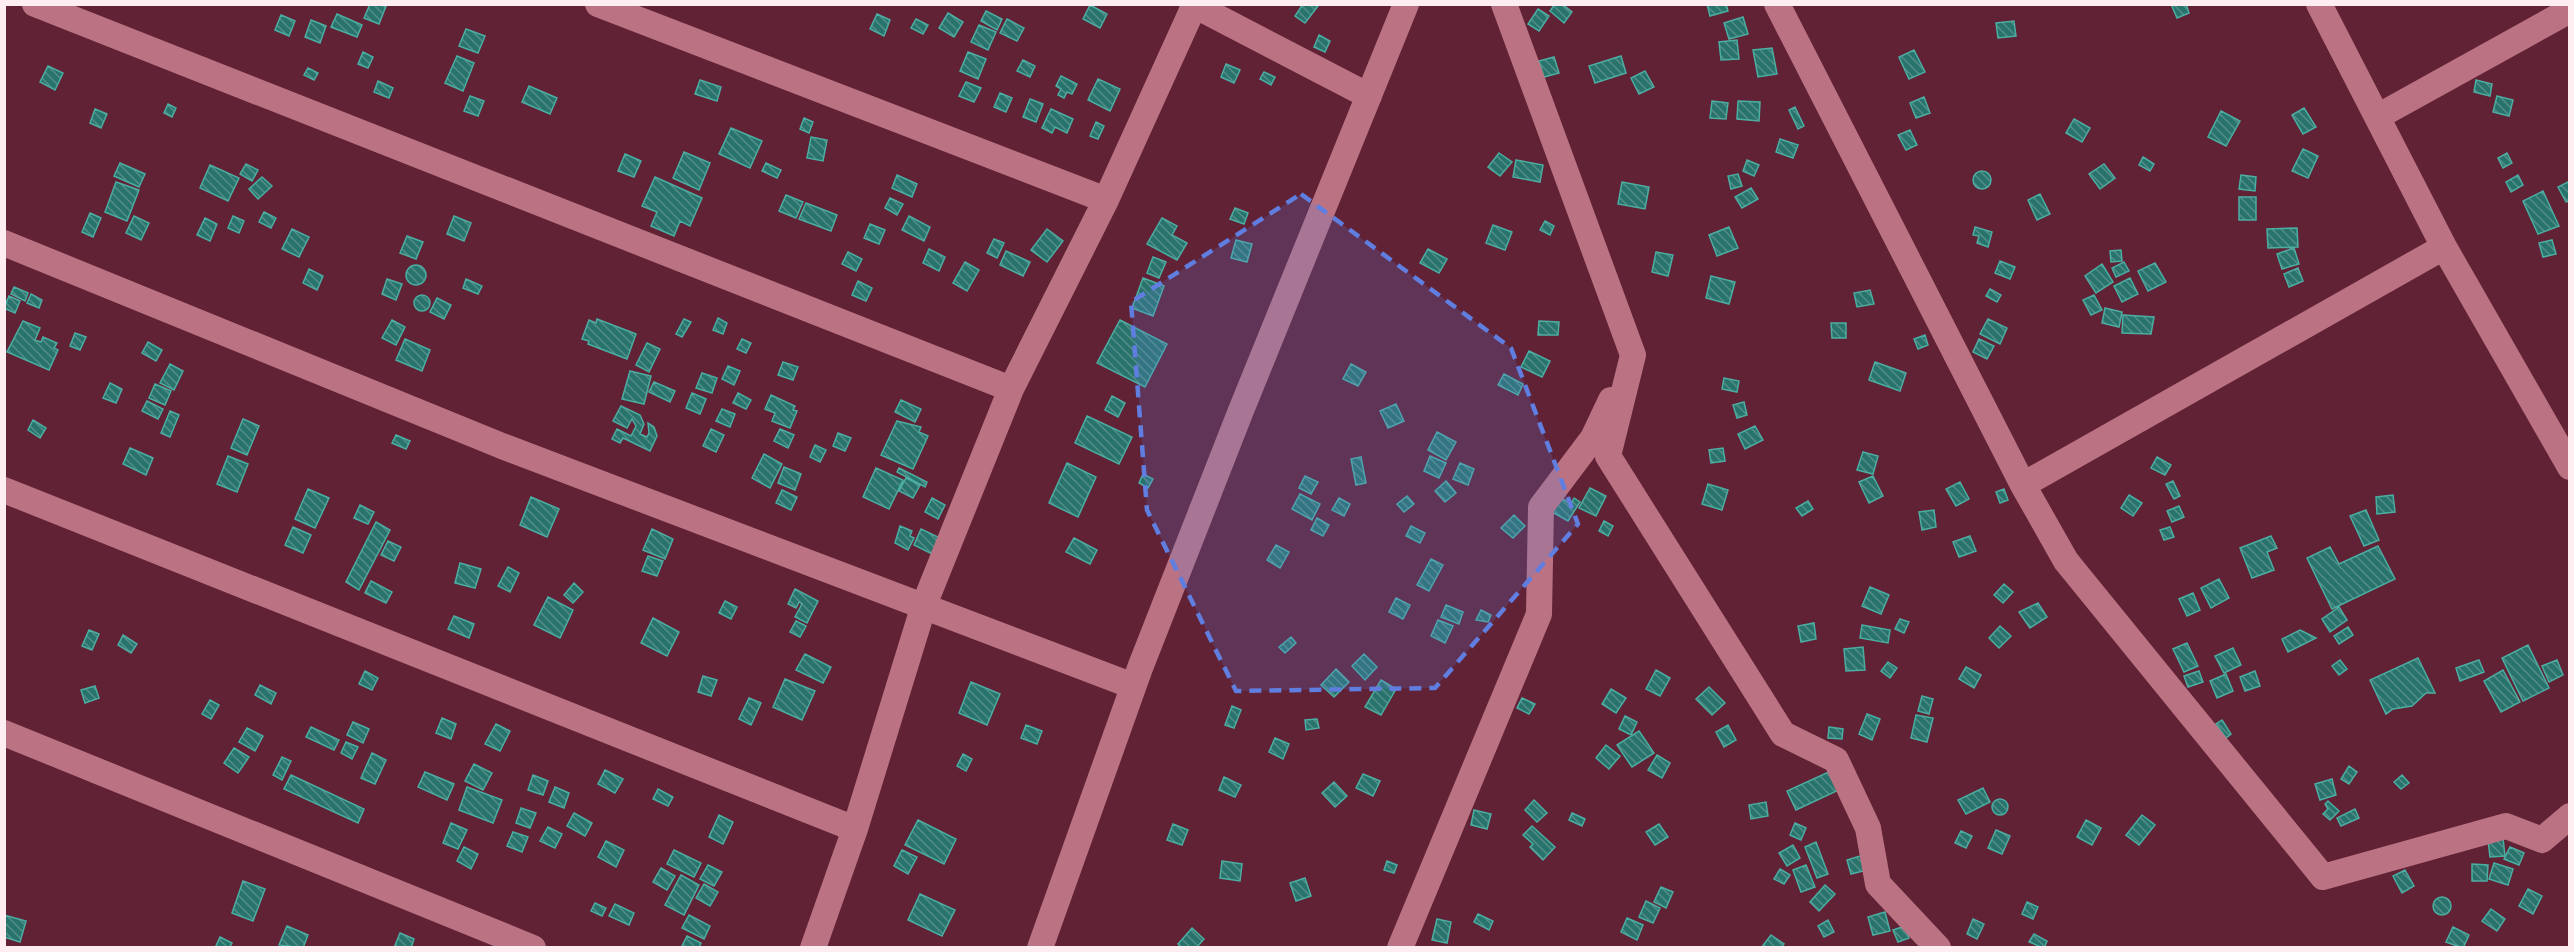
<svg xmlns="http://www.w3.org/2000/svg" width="2574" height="952" font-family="'DM Sans',sans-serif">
<defs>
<pattern id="building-back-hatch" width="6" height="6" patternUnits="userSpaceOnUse" patternTransform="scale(1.5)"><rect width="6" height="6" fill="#28736b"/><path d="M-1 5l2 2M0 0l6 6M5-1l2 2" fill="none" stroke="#538e88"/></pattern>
</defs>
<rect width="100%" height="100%" fill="#602234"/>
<!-- building -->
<path fill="url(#building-back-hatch)" stroke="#4cada2" stroke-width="1.5" d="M370,4l16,2 -7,18 -15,-6z
M1303,4l15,2 -13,17 -10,-7z
M1555,4h7l10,8 -8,11 -14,-12z
M1707,4h19l2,7 -18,5z
M2171,4h15l3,9 -12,5z
M1090,5l17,9 -7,14 -17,-9z
M1538,9l11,7 -10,15 -11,-7z
M986,11l16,8 -5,11 -16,-9z
M948,13l15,9 -9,15 -15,-9z
M337,14l25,11 -5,12 -26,-10z
M877,14l13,6 -6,16 -14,-7z
M281,15l14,6 -6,15 -14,-6z
M1743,17l5,17 -19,5 -5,-16z
M916,19l12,6 -5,9 -12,-6z
M1007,19l17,9 -7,13 -17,-8z
M311,20l15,6 -6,17 -15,-6z
M2014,21l2,15 -18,2 -2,-15z
M979,25l17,7 -8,18 -17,-8z
M466,29l19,7 -7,17 -19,-7z
M1319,35l11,6 -5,11 -11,-5z
M1737,40l2,19 -18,1 -2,-18z
M1772,48l5,26 -19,3 -5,-27z
M1914,50l11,22 -16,7 -10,-22z
M363,52l10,5 -5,11 -10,-4z
M968,52l18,7 -8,20 -18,-8z
M457,56l17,7 -11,28 -18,-8z
M1621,56l5,17 -31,10 -6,-17z
M1554,57l5,16 -15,4 -5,-16z
M1023,60l12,6 -5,11 -13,-6z
M1226,64l14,6 -6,13 -13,-6z
M48,66l15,7 -8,17 -15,-8z
M308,68l10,5 -4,7 -10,-5z
M1645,71l9,16 -15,7 -8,-16z
M1264,72l11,5 -4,8 -11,-6z
M1061,76l16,8 -5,10 -5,-2 -3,6 -6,-3 3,-6 -5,-3z
M1098,79l22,10 -10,22 -22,-11z
M700,80l21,7 -4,14 -22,-7z
M2476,80l16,4 -2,12 -16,-4z
M378,81l15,7 -4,10 -15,-6z
M966,82l15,6 -7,14 -15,-6z
M529,86l28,12 -7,16 -28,-12z
M1000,93l12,5 -6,14 -12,-5z
M470,96l14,5 -6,15 -14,-5z
M2497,96l16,4 -4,16 -16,-4z
M1924,97l6,16 -14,5 -6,-15z
M1030,99l13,5 -7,18 -13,-5z
M1712,101l16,2 -2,16 -16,-1z
M1738,101l22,1 -1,19 -22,-2z
M168,104l8,4 -4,9 -8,-4z
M1795,107l9,19 -6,3 -9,-19z
M2304,108l12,19 -13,7 -11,-19z
M95,109l12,5 -6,14 -11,-5z
M1051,109l22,10 -6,14 -12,-6 -3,6 -10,-5z
M2221,111l19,10 -14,25 -18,-9z
M804,118l9,4 -4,11 -9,-4z
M2074,119l16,9 -8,14 -16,-9z
M1096,122l8,4 -6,13 -8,-3z
M731,128l31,13 -12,27 -31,-14z
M1910,130l7,15 -11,5 -8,-15z
M811,137l16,3 -4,21 -16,-3z
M1780,139l18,6 -5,13 -17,-6z
M2303,149l15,7 -10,22 -16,-7z
M684,152l26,11 -11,27 -26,-12z
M1499,153l13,9 -12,14 -12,-9z
M2507,153l5,10 -9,5 -5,-10z
M625,154l16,7 -7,16 -16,-6z
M2143,157l11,7 -4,7 -11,-6z
M1516,160l27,5 -3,17 -27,-5z
M1747,160l12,5 -5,11 -11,-5z
M120,163l25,11 -6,13 -25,-11z
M766,163l15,7 -4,8 -15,-7z
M246,164l12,6 -6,11 -12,-7z
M2104,164l11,14 -15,11 -11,-15z
M210,165l29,13 -11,23 -28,-13z
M1973 180a9 9 0 1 1 18 0a9 9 0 1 1-18 0Z
M1738,174l4,12 -11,3 -3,-13z
M897,175l20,9 -5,13 -20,-9z
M2241,175l15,2 -1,14 -16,-2z
M2518,175l5,10 -12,7 -5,-10z
M262,177l10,9 -14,13 -9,-10z
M655,177l47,21 -12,28 -10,-5 -6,15 -23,-10 6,-14 -15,-6z
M2570,181v20l-4,1 -8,-15z
M116,182l23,8 -12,31 -22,-9z
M1622,182l27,5 -4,22 -27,-5z
M1751,188l7,11 -16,9 -7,-11z
M2543,191l16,35 -21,8 -15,-33z
M2040,194l10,20 -13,6 -9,-20z
M786,195l17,7 -7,16 -17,-7z
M2239,197h17v23h-17z
M890,198l13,6 -6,11 -12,-7z
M806,203l31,12 -6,16 -32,-12z
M1235,208l13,5 -4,11 -14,-5z
M264,212l12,6 -5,10 -12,-6z
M90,213l11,5 -8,19 -11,-5z
M134,216l15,7 -8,17 -15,-7z
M233,216l11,5 -5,12 -11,-5z
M454,216l17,7 -7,18 -17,-7z
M909,216l21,11 -6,14 -22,-11z
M205,218l12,6 -7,17 -13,-6z
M1162,218l15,8 -5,9 15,8 -10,17 -30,-16z
M1545,221l9,5 -4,9 -10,-5z
M870,224l15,6 -6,14 -15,-6z
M1493,225l19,7 -7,18 -19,-7z
M1729,227l9,21 -21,8 -8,-21z
M1975,227l17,5 -4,15 -11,-4 2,-7 -6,-1z
M2297,228l1,19 -30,1 -1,-19z
M292,229l17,8 -10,20 -17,-8z
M1047,229l16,12 -16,21 -16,-12z
M407,236l16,6 -7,17 -16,-6z
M994,239l10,4 -7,15 -10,-5z
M1236,240l16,4 -5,18 -16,-4z
M2552,240l4,14 -13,3 -4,-14z
M2294,248l5,16 -17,5 -5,-15z
M929,249l16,8 -6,14 -16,-8z
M1428,249l19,10 -8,14 -19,-10z
M2121,250l1,11 -11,1 -1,-11z
M1006,251l24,11 -7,14 -23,-11z
M848,252l14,7 -6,12 -14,-7z
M1656,252l17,3 -5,21 -16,-4z
M1153,257l13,5 -7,16 -12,-5z
M2000,261l15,6 -5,12 -15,-6z
M965,262l14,8 -12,21 -14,-8z
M2124,262l5,9 -13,6 -4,-9z
M2155,263l11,19 -18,9 -10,-20z
M2102,264l11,18 -17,11 -11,-17z
M406 275a10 10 0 1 1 20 0a10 10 0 1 1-20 0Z
M2298,268l5,13 -14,6 -5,-13z
M309,269l14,7 -6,14 -14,-7z
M1711,276l24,6 -6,22 -23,-6z
M1143,278l21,8 -11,30 -21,-8z
M2130,278l8,16 -16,8 -8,-16z
M387,279l15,5 -6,16 -14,-6z
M466,279l16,7 -4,8 -15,-6z
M858,281l14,7 -6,13 -14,-6z
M14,287l14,6 -3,8 -14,-7z
M1990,289l11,6 -4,7 -11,-6z
M1870,290l4,14 -17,3 -3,-14z
M31,294l11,6 -3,8 -12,-5z
M414 303a8 8 0 1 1 16 0a8 8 0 1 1-16 0Z
M2094,295l8,15 -11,5 -8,-15z
M9,296l11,5 -5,12 -11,-5z
M437,298l14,7 -7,14 -14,-7z
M2105,308l17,4 -3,15 -17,-4z
M2123,315l31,2 -3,17 -29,-1z
M718,318l9,5 -4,11 -10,-4z
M597,319l39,15 -9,25 -39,-15 1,-3 -7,-2 7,-19 7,3z
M684,319l7,3 -9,15 -6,-3z
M1988,319l19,9 -7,16 -20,-10z
M392,320l13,7 -9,18 -14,-7z
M1120,320l47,24 -22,43 -48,-24z
M23,321l17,7 -5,12 6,2 2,-5 14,6 -3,5 4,2 -9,20 -42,-18z
M1539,321l20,1 -1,13h-20z
M1831,323h15v15h-14z
M75,333l11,4 -6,13 -10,-4z
M1925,335l3,10 -10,4 -4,-10z
M405,339l25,11 -8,21 -26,-11z
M742,339l9,4 -5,10 -9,-4z
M1979,339l15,7 -7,13 -14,-7z
M148,342l14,8 -6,11 -14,-8z
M647,343l13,6 -11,23 -13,-7z
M1529,351l21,10 -8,16 -21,-10z
M783,362l15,5 -5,13 -15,-5z
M1875,362l31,11 -6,18 -31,-11z
M170,364l13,7 -9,19 -14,-7z
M1351,364l15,8 -8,14 -15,-7z
M728,366l12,5 -6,14 -12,-6z
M630,371l21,5 -7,28 -22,-5z
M702,373l15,5 -5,15 -16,-5z
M1504,374l19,10 -5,11 -20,-10z
M1724,378l15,3 -2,11 -15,-3z
M654,382l21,9 -5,11 -21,-10z
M110,383l12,6 -6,14 -13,-5z
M155,384l16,7 -6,14 -16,-7z
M692,393l14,6 -6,15 -14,-6z
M738,393l13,7 -5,9 -13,-6z
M771,395l24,11 -2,4 4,1 -7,17 -18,-7 3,-8 -10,-4z
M1112,396l13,7 -7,14 -13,-7z
M901,400l20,9 -6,13 -20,-10z
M147,401l16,8 -5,10 -16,-8z
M1744,402l3,13 -10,3 -4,-13z
M1396,404l8,17 -16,7 -8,-17z
M621,406l19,9 4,9 -4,10 7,3 2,-4 -1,-10 6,4 3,9 -7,15 -27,-13 -3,5 -8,-4 5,-10 14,7 5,-10 -4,-7 -5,9 -14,-7z
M722,409l13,5 -5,13 -14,-6z
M170,411l9,4 -9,22 -9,-4z
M1087,416l45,21 -13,27 -44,-21z
M243,419l16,7 -12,29 -16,-7z
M33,420l13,8 -6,10 -12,-8z
M897,421l24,6 -2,5 9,4 -15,33 -32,-14z
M1755,426l8,14 -18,9 -7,-15z
M711,429l13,6 -8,17 -13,-6z
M780,429l14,6 -6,13 -14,-7z
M1437,432l19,10 -10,18 -18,-10z
M838,433l13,5 -6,13 -12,-5z
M396,435l14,6 -4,8 -14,-6z
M815,445l11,5 -6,12 -10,-5z
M130,448l23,10 -7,17 -23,-11z
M1723,448l2,13 -14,2 -2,-13z
M1863,452l15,4 -5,18 -16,-4z
M764,454l18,10 -12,24 -18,-10z
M228,456l20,8 -11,28 -20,-8z
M1430,456l16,7 -7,15 -15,-7z
M1361,457l5,26 -10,2 -5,-26z
M2157,457l14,8 -6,10 -14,-7z
M1067,463l29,14 -18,40 -29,-14z
M1460,463l14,6 -6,16 -15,-6z
M784,467l17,7 -6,16 -17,-7z
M876,468l27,12 -14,29 -26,-12z
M899,468l28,14 -2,5 -28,-15z
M1143,474l10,5 -5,9 -9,-5z
M1305,476l13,6 -7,12 -12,-6z
M1873,476l10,20 -14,7 -10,-21z
M906,478l14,7 -7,13 -14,-7z
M1446,481l10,12 -11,9 -10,-11z
M2173,481l7,15 -6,3 -8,-15z
M1960,482l9,17 -13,7 -10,-17z
M1708,484l20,6 -6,20 -20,-6z
M1590,488l16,8 -10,20 -17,-8z
M308,489l21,9 -14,30 -20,-9z
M2004,489l4,11 -8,3 -4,-11z
M782,490l15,7 -6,13 -15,-7z
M1300,494l20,10 -8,16 -20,-11z
M2129,495l13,8 -9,13 -12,-8z
M2393,495l2,17 -18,2 -1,-17z
M1407,496l7,8 -10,8 -7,-8z
M531,497l28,12 -12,28 -27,-12z
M932,498l13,7 -7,14 -13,-7z
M1339,498l11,6 -6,12 -12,-6z
M1561,498l10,6 3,-6 6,4 -12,19 -16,-9z
M1808,501l5,8 -11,7 -6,-8z
M360,505l14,7 -6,12 -14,-6z
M2179,506l5,11 -12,5 -5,-11z
M1934,510l2,17 -14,3 -3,-18z
M2366,510l13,30 -15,6 -14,-30z
M1514,515l11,11 -12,12 -12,-10z
M1317,518l12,7 -6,11 -12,-6z
M1604,521l9,5 -5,10 -9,-5z
M376,522l14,8 -31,60 -13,-8z
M900,526l12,5 -2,5 4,2 -6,12 -13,-7z
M1411,526l14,7 -5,10 -14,-7z
M293,527l18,8 -8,18 -18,-8z
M2170,527l4,10 -10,3 -4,-10z
M652,529l21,10 -8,20 -22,-9z
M921,529l19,9 -8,16 -18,-9z
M1970,536l6,15 -17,6 -6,-15z
M2271,536l6,12 -10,4 7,18 -22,8 -12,-30z
M1074,538l23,12 -7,14 -24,-12z
M388,541l13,6 -7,14 -13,-6z
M1276,545l13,7 -9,16 -13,-8z
M2378,546l17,33 -63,30 -25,-51 23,-11 9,17z
M648,556l15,5 -6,15 -15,-5z
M1431,559l12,6 -14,26 -12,-6z
M460,563l21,6 -6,19 -20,-5z
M508,567l11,6 -9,19 -12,-6z
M2219,579l10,19 -18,10 -10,-20z
M371,581l21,11 -6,11 -21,-10z
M574,583l9,9 -10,11 -9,-8z
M2004,584l9,8 -10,11 -9,-8z
M1870,587l19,8 -8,19 -19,-8z
M795,589l23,12 -11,22 -12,-6 7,-13 -3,-2 -3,6 -8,-4z
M2193,593l7,17 -13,6 -8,-17z
M548,597l25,13 -13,28 -26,-13z
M1396,598l14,7 -7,14 -14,-7z
M725,601l12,6 -6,12 -12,-6z
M2038,603l9,14 -17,11 -11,-16z
M1446,605l17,7 -4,12 -18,-7z
M2339,607l8,13 -17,12 -8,-13z
M1481,610l10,5 -3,7 -12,-2z
M454,616l20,8 -5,14 -21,-9z
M653,618l26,14 -12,24 -26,-13z
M1900,619l9,3 -5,11 -9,-4z
M1438,620l15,6 -8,17 -14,-7z
M796,621l10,5 -6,11 -10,-5z
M1814,623l2,16 -15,3 -3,-16z
M1862,625l28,5 -2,13 -28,-5z
M2000,626l11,10 -12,12 -10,-10z
M2348,627l5,8 -14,9 -5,-8z
M89,630l10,4 -7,16 -10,-4z
M2300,630l16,8 -28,14 -6,-13z
M123,635l14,9 -6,9 -13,-8z
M1291,637l5,6 -11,10 -6,-6z
M2187,643l11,23 -14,6 -11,-23z
M2528,645l21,43 -26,13 -21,-43z
M1863,647l2,23 -19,1 -2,-22z
M2233,648l8,17 -17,8 -9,-17z
M805,654l26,13 -8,16 -27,-13z
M1364,654l13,13 -12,13 -13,-14z
M2418,658l17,35h-9l-14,13 -19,3 -7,5 -16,-34z
M2340,660l7,9 -8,6 -7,-9z
M2479,660l5,12 -24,9 -4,-13z
M2557,660l6,15 -14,7 -7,-16z
M1888,662l9,6 -7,10 -9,-7z
M1966,667l15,8 -7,13 -15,-9z
M1336,669l13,13 -15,15 -13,-12z
M1656,670l14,8 -10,18 -14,-7z
M2503,670l17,32 -19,10 -17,-31z
M365,671l13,7 -6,12 -13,-6z
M2199,671l4,11 -15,5 -4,-11z
M2255,671l5,15 -15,5 -5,-14z
M2226,674l7,17 -16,7 -7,-17z
M703,676l14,4 -6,16 -13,-4z
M785,679l30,12 -13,29 -29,-13z
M1381,680l15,9 -15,26 -16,-8z
M971,682l29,12 -13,31 -28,-12z
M260,685l16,8 -5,11 -16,-9z
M95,686l4,12 -14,5 -4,-13z
M1709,687l16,16 -13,12 -16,-16z
M1611,689l15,9 -10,15 -14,-9z
M1922,696l11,3 -4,15 -11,-3z
M749,698l12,5 -10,22 -12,-6z
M1522,698l13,6 -6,10 -12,-6z
M210,700l9,5 -8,14 -9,-5z
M1232,706l9,4 -7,18 -9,-3z
M1867,714l13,5 -8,21 -13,-6z
M1916,715l17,3 -6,24 -16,-4z
M1625,716l12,6 -6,13 -12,-6z
M442,718l14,6 -5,15 -15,-6z
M1317,719l2,9 -13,2 -1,-10z
M2222,720l9,14 -5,4 -10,-14z
M353,722l16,7 -6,14 -16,-8z
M496,724l14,7 -10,20 -15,-7z
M1026,725l16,6 -5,13 -16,-6z
M1728,725l8,15 -12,7 -8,-15z
M311,727l28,13 -5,10 -28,-13z
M1829,727l14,2 -1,10 -14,-1z
M247,728l16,8 -8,15 -16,-9z
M1639,731l15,22 -22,14 -15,-22z
M1275,738l14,6 -6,15 -14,-7z
M346,742l12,5 -6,12 -11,-6z
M1606,745l14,11 -11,13 -13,-11z
M234,748l15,9 -11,16 -14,-10z
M372,753l14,7 -11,24 -14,-6z
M963,754l9,5 -6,12 -9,-5z
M1657,755l13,8 -8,15 -14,-8z
M282,757l9,4 -9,19 -9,-5z
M474,764l18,9 -9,17 -18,-9z
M2349,766l8,6 -8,12 -8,-5z
M605,770l18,9 -8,14 -17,-9z
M1833,770l8,19 -45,21 -9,-19z
M425,772l29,12 -7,16 -29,-13z
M1363,774l17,7 -7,15 -17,-8z
M291,775l73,34 -6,14 -74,-34z
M533,775l15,6 -5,14 -15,-5z
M2402,775l7,8 -8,6 -7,-7z
M1224,777l17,8 -6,12 -16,-7z
M2332,779l4,16 -16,5 -5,-16z
M1334,782l13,14 -12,11 -13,-14z
M467,787l35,13 -9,23 -34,-13z
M555,787l14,6 -5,15 -15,-6z
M1983,788l7,14 -24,12 -8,-14z
M658,789l15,8 -5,9 -15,-7z
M1992 807a8 8 0 1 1 16 0a8 8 0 1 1-16 0Z
M1534,800l13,13 -10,9 -12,-12z
M2328,801l11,10 -9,9 -7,-6 5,-5 -3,-5z
M1766,802l2,14 -17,3 -2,-14z
M521,808l15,5 -6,15 -14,-5z
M2355,809l4,9 -18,8 -4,-8z
M1474,810l17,4 -4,15 -16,-4z
M574,813l18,10 -7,13 -18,-10z
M1572,813l13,6 -3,7 -13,-6z
M719,815l14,7 -10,22 -14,-7z
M2142,815l13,10 -16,20 -13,-10z
M918,820l38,19 -12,25 -39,-19z
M2086,820l15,8 -9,17 -15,-8z
M451,823l16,7 -9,19 -15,-6z
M1795,823l11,5 -5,12 -11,-5z
M1173,824l15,6 -6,15 -15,-5z
M1659,824l9,13 -13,8 -9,-13z
M1532,826l23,21 -12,13 -13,-13 3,-3 -10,-9z
M548,827l14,7 -7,14 -15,-7z
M1996,830l14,6 -8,18 -14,-6z
M1961,831l11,5 -6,12 -11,-5z
M513,832l15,5 -6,15 -15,-6z
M2503,838l2,18 -15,1 -2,-17z
M606,841l18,9 -8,17 -18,-10z
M1816,842l12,32 -11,4 -12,-31z
M1793,845l7,13 -13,8 -8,-13z
M464,847l14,7 -7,15 -14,-8z
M2510,847l14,6 -5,12 -15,-6z
M674,850l27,13 -7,14 -27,-13z
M902,850l15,7 -9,17 -14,-8z
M1867,854l4,15 -20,5 -4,-14z
M1222,861l20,3 -2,17 -20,-3z
M1387,861l10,4 -3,8 -10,-3z
M2494,863l19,6 -5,16 -19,-6z
M2472,864l16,1 -1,16h-15z
M708,865l14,7 -8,14 -14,-7z
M1806,865l9,22 -14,5 -8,-22z
M661,868l14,8 -8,14 -14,-8z
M1780,869l10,6 -6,9 -10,-5z
M2405,870l9,16 -12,7 -9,-17z
M681,875l18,10 -15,30 -19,-10z
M1305,878l6,18 -15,5 -6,-18z
M243,881l22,8 -12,32 -21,-8z
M704,884l14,8 -8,14 -14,-8z
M1825,885l10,9 -16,17 -9,-9z
M1661,887l12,5 -7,16 -12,-6z
M2528,889l14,7 -9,18 -14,-8z
M920,894l35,16 -13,26 -34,-16z
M2433 906a9 9 0 1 1 18 0a9 9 0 1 1-18 0Z
M1646,901l14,7 -7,15 -14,-6z
M2027,902l11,5 -5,12 -11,-5z
M595,903l11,5 -4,8 -11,-5z
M615,904l19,9 -5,12 -20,-9z
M2491,909l14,10 -8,12 -15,-10z
M1885,912l5,19 -17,4 -5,-18z
M1478,914l15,7 -4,9 -15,-8z
M4,915l22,6 -6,21 -16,-5z
M689,915l21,11 -6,13 -22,-11z
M1627,918l16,7 -6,15 -16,-8z
M1437,919l14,3 -4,21 -15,-3z
M1973,919l11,5 -7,15 -10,-5z
M1828,920l6,12 -10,5 -6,-11z
M287,926l21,9 -5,13 -24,-3z
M1905,926l4,12 -11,4 -5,-12z
M2453,927l16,8 -6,13 -17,-6z
M1192,928l12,11 -8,9h-14l-4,-4z
M400,933l14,6 -3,9h-17z
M2034,934l13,7 -3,7 -15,-6z
M1771,935l13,9 -3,4h-20z
M687,936l14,7 -2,5h-18z
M220,937l12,6 -3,5h-14z"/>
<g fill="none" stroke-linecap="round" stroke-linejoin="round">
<!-- minor -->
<path stroke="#bb7383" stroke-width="26" d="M35,4l976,385
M598,4l508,196
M1192,4l177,92
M1504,4l129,351 -25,101 175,278 53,26 32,68 10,56 60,64
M1777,4l246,481 43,76 257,316 183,-51 36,14 28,-24
M2319,4l125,243 126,220
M2377,117l193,-107
M4,243l498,203 631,240
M2023,485l421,-238
M4,490l851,339
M4,733l529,215
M813,948l42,-119 69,-224 87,-216 95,-189 89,-196
M1040,948l100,-280 100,-255 166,-409
M1400,948l139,-334 2,-107 52,-69 18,-38"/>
</g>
<!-- marked area -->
<path fill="#607ee0" fill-opacity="0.2" stroke="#607ee0" stroke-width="4.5" stroke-dasharray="12 8" stroke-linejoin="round" d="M1301,194l210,154 67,176 -143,164 -199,3 -89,-181 -16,-208z"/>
<!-- border -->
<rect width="2574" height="952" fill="none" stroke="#feeef1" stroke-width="12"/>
</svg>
